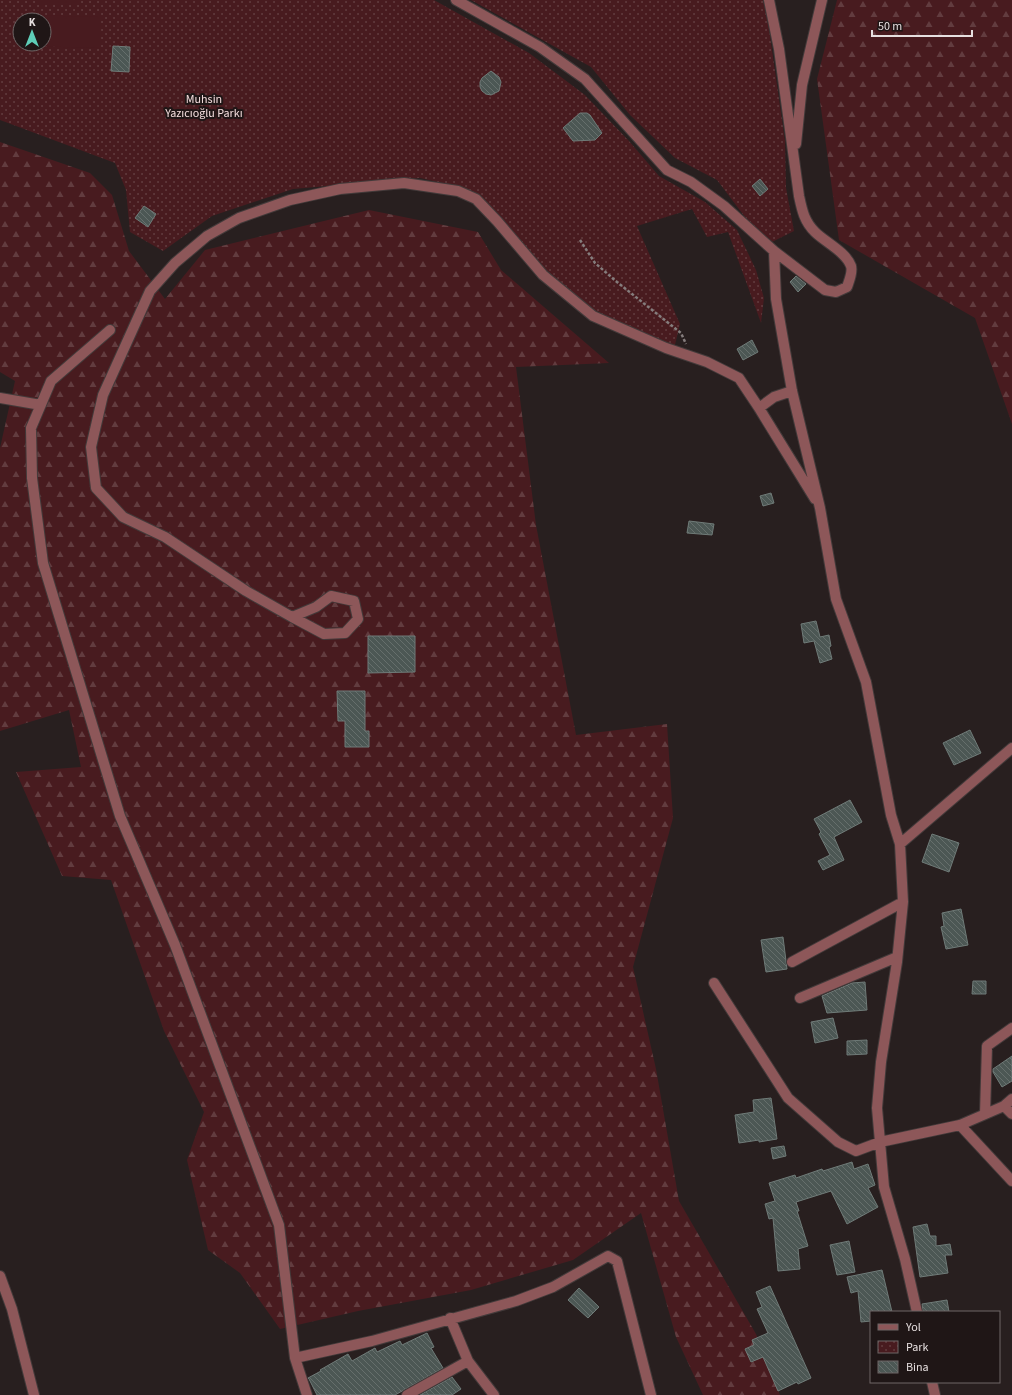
<svg xmlns="http://www.w3.org/2000/svg" width="1012" height="1395" font-family="'Source Sans 3',sans-serif">
<defs>
<pattern id="forest-firs" width="22" height="20" patternUnits="userSpaceOnUse"><rect width="22" height="20" fill="#481b1f"/><path d="M5 1l3.5 6h-7zM16 11l3.5 6h-7z" fill="#623c3f"/></pattern>
<pattern id="park-dots" width="8" height="8" patternUnits="userSpaceOnUse"><rect width="8" height="8" fill="#481b1f"/><path d="M2 2h.1M6 6h.1" fill="none" stroke="#623c3f" stroke-width="1.8" stroke-linecap="round"/></pattern>
<pattern id="building-back-hatch" width="6" height="6" patternUnits="userSpaceOnUse"><rect width="6" height="6" fill="#4c5754"/><path d="M-1 5l2 2M0 0l6 6M5-1l2 2" fill="none" stroke="#666f6c"/></pattern>
</defs>
<rect width="100%" height="100%" fill="#281f1f"/>
<!-- forest -->
<path fill="url(#forest-firs)" d="M837,0h175v424l-37,-106 -136,-78 -22,-161z
M0,142l90,31 22,22 17,56 36,48 40,-49 164,-40 109,22 23,38 108,93 -93,4 20,158 40,210 91,-11 6,94 -40,149 23,102 23,132 77,133 24,61h-77l-27,-58 -35,-124 -68,47 -102,30 -113,21 -78,18 -40,-56 -32,-23 -21,-90 17,-48 -40,-81 -53,-151 -49,-4 -46,-104 65,-5 -12,-57 -69,21v-283l15,-67 -15,-9z"/>
<!-- park -->
<path fill="url(#park-dots)" fill-rule="evenodd" d="M0,0h434l95,53 56,42 44,46 30,35 46,26 32,28 19,40 8,28 -3,25 -33,-91 -21,5 -15,-28 -55,17 43,98 -7,29 -62,-25 -86,-68 -33,-49 -28,-23 -44,-10 -127,11 -81,27 -49,35 -33,-19 -4,-42 -11,-27 -115,-43zM20,20h24v24h-24z
M471,0h292l6,29 16,112 1,47 8,43 -28,14 -49,-65 -42,-22 -45,-43 -39,-48z"/>
<!-- pitch -->
<path fill="#481b1f" d="M35,0h43v4h-43z
M27,15l72,2v31l-73,-2v-2h18v-24h-18z"/>
<!-- building -->
<path fill="url(#building-back-hatch)" stroke="#6f7b78" d="M113,46l17,1 -1,25 -18,-1z
M491,71l8,6 2,5 -2,9 -8,4 -5,-1 -4,-3 -2,-4v-5l2,-4z
M580,113h7l3,2 12,18 -7,7 -22,1 -10,-13z
M760,179l8,10 -8,7 -8,-10z
M144,206l12,8 -8,13 -13,-9z
M796,276l10,8 -8,8 -8,-10z
M752,340l6,12 -15,8 -6,-11z
M771,493l3,10 -11,3 -3,-10z
M689,521l25,3 -2,11 -25,-2z
M816,621l4,16 9,-2 2,11 -2,1 3,12 -12,4 -6,-22 -10,2 -3,-19z
M368,636h47v36l-47,1z
M337,691h28v40h4v16h-24v-26h-7z
M970,730l11,23 -27,12 -11,-22z
M850,800l12,22 -28,15 10,23 -21,10 -5,-9 12,-6 -11,-21 2,-2 -7,-13z
M932,834l27,9 -10,29 -27,-10z
M961,909l7,36 -22,4 -5,-22 3,-1 -2,-13z
M783,937l4,32 -21,3 -5,-32z
M973,981h13v13h-14z
M865,982l2,28 -40,3 -5,-17 30,-13z
M833,1018l5,20 -23,5 -4,-21z
M867,1040v14l-20,1v-14z
M1012,1056v25l-10,6 -9,-15v-3z
M771,1098l6,41 -18,3v-2l-20,3 -4,-28 19,-3 -1,-12z
M784,1146l2,10 -13,3 -2,-11z
M852,1162l2,7 14,-5 7,21 -7,3 10,19 -31,17 -16,-33 -35,11 3,9h-2l11,35 -10,3 2,20 -22,2 -5,-53 -4,1 -4,-15 10,-3 -6,-18 26,-8 1,3 26,-9 1,2z
M927,1224l3,12h6v10l14,-2 2,11h-7l3,18 -28,4 -7,-50z
M849,1241l6,31 -18,3 -7,-30z
M882,1270l10,42h-21v9l-10,1 -3,-31 -7,2 -4,-16z
M770,1286l41,92 -13,6 -1,-2 -19,9 -15,-34 -12,5 -6,-13 9,-4 -2,-5 16,-7 -11,-24 5,-2 -6,-15z
M579,1288l20,19 -11,11 -20,-18z
M947,1300l2,12h-26l-1,-8z
M427,1333l7,14 -3,1 12,20 -48,27h-78l-8,-16 -1,-1 13,-7 -1,-1 28,-16 4,7 23,-13 2,4 23,-11 2,4z
M452,1377l9,12 -9,6h-32z"/>
<g fill="none" stroke-linecap="round" stroke-linejoin="round">
<defs>
<path id="minor" d="M456,0l84,47 45,32 82,91 24,12 33,24 50,45
M769,0l10,49 20,147c3,14 5,25 16,36 10,10 31,20 36,34 2,6 -2,15 -4,21l-11,5 -11,-2 -51,-39 2,48 16,92 28,117 16,91 30,83 25,133 9,29 3,58 -6,60 -16,100 -4,46 7,79 21,72 12,53
M796,144l6,-59 20,-85
M110,330l-59,51 -20,47 1,50 11,85 77,253 55,129 104,280 16,133 12,37
M0,398l41,7
M759,408l15,-11 18,-6
M292,617l24,-10 15,-11 23,5 4,18 -13,14 -21,1 -32,-17 -46,-26 -81,-54 -42,-20 -27,-29 -5,-41 12,-52 47,-104 25,-28 32,-27 32,-18 51,-18 50,-11 64,-6 54,8 18,8 21,22 46,54 50,41 73,32 41,14 32,16 20,30 56,91
M900,844l112,-96
M792,962l111,-60
M714,983l74,115 50,44 18,9 24,-9 80,-17 44,-19 8,-7
M800,998l97,-41
M1004,1106l8,8
M985,1114l2,-68 25,-18
M960,1125l52,56
M0,1276l12,33 22,86
M450,1318l18,43 26,34
M295,1358l77,-17 144,-40 37,-14 55,-31 9,5 34,134
M932,1382l3,13
M407,1395l61,-34"/>
</defs>
<!-- minor casing -->
<use href="#minor" stroke="#433a3a" stroke-width="12"/>
<!-- path -->
<path stroke="#857d7d" stroke-width="2.5" stroke-dasharray="3 2" stroke-linecap="butt" d="M580,240l15,23 22,19 64,51 5,11"/>
<!-- minor -->
<use href="#minor" stroke="#8d5759" stroke-width="10"/>
</g>
<g text-anchor="middle" stroke-width="4" stroke-linejoin="round" paint-order="stroke">
<!-- park labels -->
<g font-size="12" fill="#f4dddd" stroke="#1f1616">
<text x="204" y="103">Muhsin<tspan x="204" dy="14">Yazıcıoğlu Parkı</tspan></text>
</g>
</g>
<!-- legend -->
<rect x="870" y="1311" width="130" height="72" fill="#1f1616" stroke="#6f6666"/>
<rect x="878" y="1324" width="20" height="6" fill="#8d5759" stroke="#6f6666"/>
<text x="906" y="1331" font-size="12" fill="#e6dfdf">Yol</text>
<rect x="878" y="1341" width="20" height="12" fill="url(#park-dots)" stroke="#6f6666"/>
<text x="906" y="1351" font-size="12" fill="#e6dfdf">Park</text>
<rect x="878" y="1361" width="20" height="12" fill="url(#building-back-hatch)" stroke="#6f6666"/>
<text x="906" y="1371" font-size="12" fill="#e6dfdf">Bina</text>
<!-- north arrow -->
<g transform="translate(32 32)"><circle r="19" fill="#1f1616" stroke="#6f6666"/>
<path d="M0-3L7 15L0 10L-7 15Z" fill="#5eceb8"/>
<text y="-6" font-size="11" font-weight="bold" text-anchor="middle" fill="#e6dfdf">K</text>
</g>
<!-- scale -->
<path d="M872 30v6h100v-6" fill="none" stroke="#e6dfdf" stroke-width="2"/>
<text x="878" y="30" font-size="12" fill="#e6dfdf" stroke="#1f1616" stroke-width="3" paint-order="stroke">50 m</text>
</svg>
